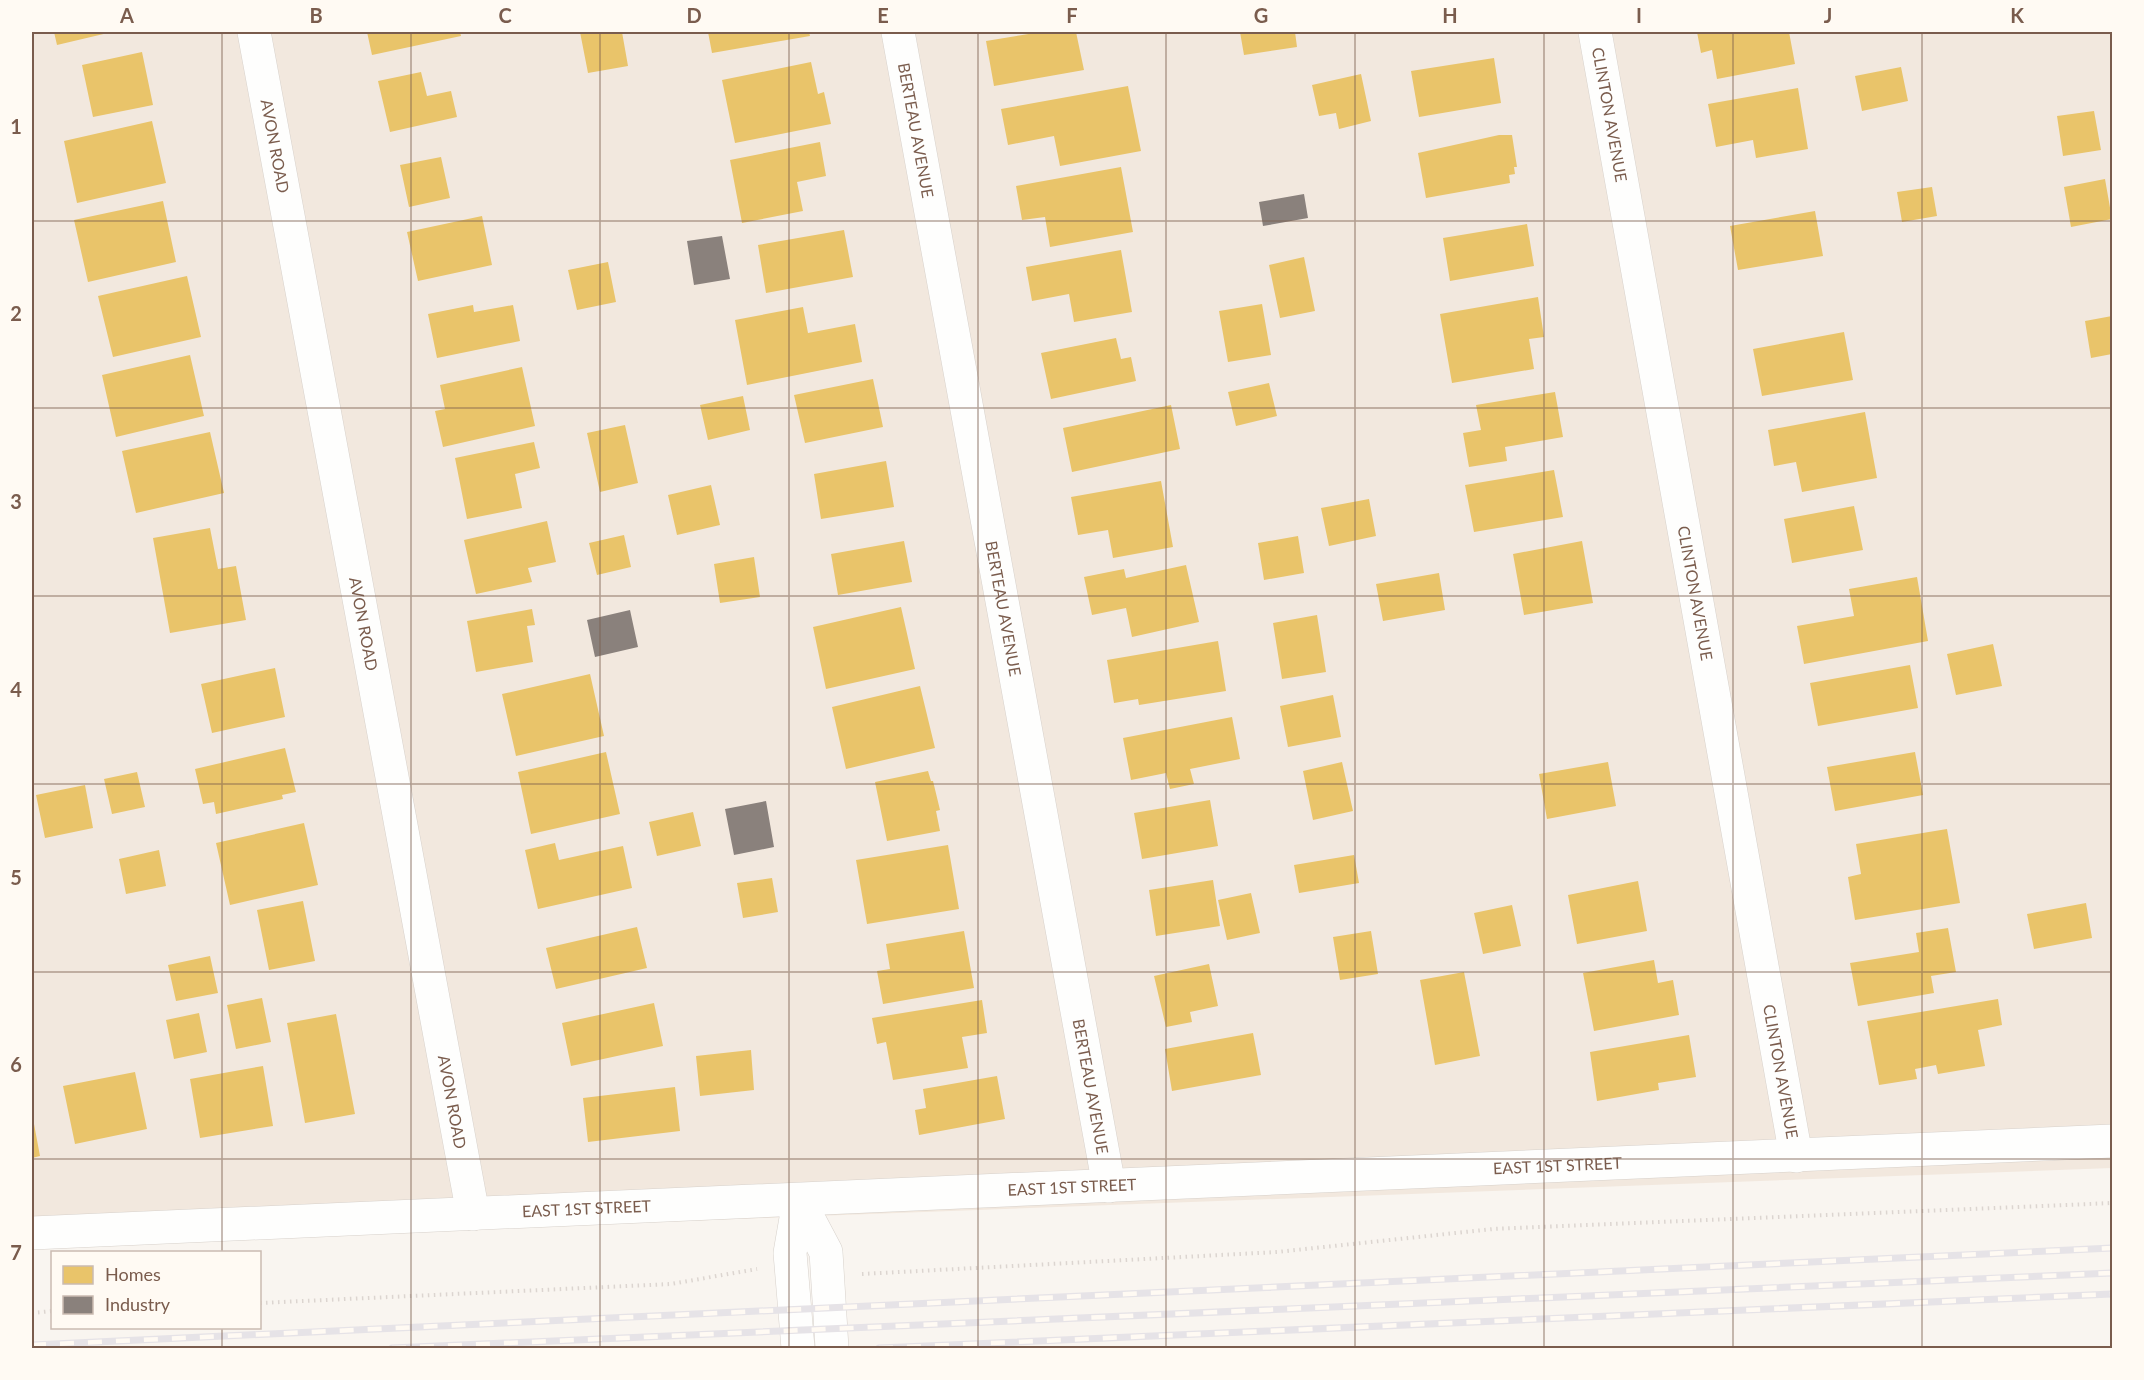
<svg xmlns="http://www.w3.org/2000/svg" width="2144" height="1380" font-family="Lato,sans-serif">
<rect width="100%" height="100%" fill="#f9f5f0"/>
<!-- residential -->
<path fill="#f2e8de" d="M32,32h2080v1136l-2080,77z"/>
<!-- homes -->
<path fill="#e9c46a" d="M54,32h58l-55,13z
M367,32h93l1,4 -89,19z
M580,32h42l6,34 -40,7z
M708,32h101l1,4 -98,17z
M1041,32h35l8,38 -90,16 -8,-45z
M1240,32h55l2,15 -53,8z
M1697,32h92l6,32 -78,15 -5,-29 -11,3z
M142,52l11,53 -60,12 -11,-52z
M1494,58l7,45 -82,14 -8,-46z
M811,62l7,32 6,-2 7,32 -96,19 -13,-63z
M1901,67l7,34 -46,10 -7,-35z
M421,72l6,24 24,-5 6,26 -67,15 -12,-51z
M1361,74l10,47 -32,8 -3,-16 -17,3 -7,-31z
M1128,86l13,65 -81,15 -6,-30 -46,9 -7,-36z
M1798,88l10,61 -52,9 -3,-18 -37,7 -8,-43z
M2094,111l7,39 -38,6 -6,-40z
M152,121l14,62 -89,20 -13,-62z
M1499,135h13l5,32h-3l1,7 -6,1 1,8 -84,15 -8,-45z
M820,142l6,34 -29,6 6,29 -61,12 -12,-63z
M441,157l9,41 -41,9 -9,-42z
M1121,167l12,65 -83,15 -5,-30 -23,3 -6,-34z
M2105,179l7,40 -41,8 -7,-40z
M1932,187l5,29 -35,6 -5,-30z
M163,201l13,61 -88,20 -14,-62z
M1815,211l8,45 -85,14 -8,-44z
M482,216l10,49 -74,16 -11,-49z
M1527,224l7,42 -84,15 -7,-43z
M844,230l9,47 -87,16 -8,-48z
M1121,250l11,62 -58,10 -5,-28 -37,7 -6,-34z
M1304,257l11,54 -35,7 -11,-53z
M608,262l8,40 -39,8 -9,-40z
M187,276l14,61 -88,20 -15,-61z
M1538,297l6,40 -15,2 5,30 -82,14 -12,-69z
M1262,304l9,51 -43,7 -9,-51z
M473,305l1,7 39,-7 7,36 -83,17 -9,-44z
M803,307l5,26 47,-9 7,38 -115,23 -12,-65z
M2112,316v38l-21,4 -6,-37z
M1844,332l9,48 -91,16 -9,-47z
M1116,338l5,21 10,-2 5,24 -85,18 -10,-46z
M190,355l14,61 -88,21 -14,-62z
M522,367l13,59 -92,21 -8,-36 10,-2 -5,-24z
M873,379l10,48 -78,16 -11,-48z
M1269,383l8,33 -41,10 -8,-34z
M1555,392l8,45 -58,10 2,14 -38,6 -6,-34 18,-3 -5,-25z
M743,396l7,34 -42,10 -8,-35z
M1171,405l9,44 -108,23 -9,-44z
M1865,412l12,66 -75,14 -6,-30 -22,4 -6,-36z
M625,425l13,58 -38,9 -13,-59z
M210,432l14,61 -88,20 -14,-62z
M534,442l6,26 -25,6 7,34 -55,11 -12,-61z
M886,461l8,46 -73,12 -7,-45z
M1554,470l9,47 -89,15 -9,-47z
M1161,481l12,66 -60,11 -5,-28 -30,5 -7,-38z
M711,485l9,40 -43,10 -9,-40z
M1369,499l7,37 -47,10 -8,-38z
M1854,506l9,44 -71,13 -8,-44z
M547,521l9,41 -28,6 4,14 -56,12 -12,-54z
M210,528l8,41 18,-3 10,54 -76,13 -17,-95z
M624,535l7,32 -34,8 -8,-32z
M1298,536l6,37 -40,7 -6,-37z
M904,541l8,41 -74,13 -7,-41z
M1582,541l11,62 -69,12 -11,-61z
M754,557l6,40 -40,6 -6,-39z
M1186,565l13,57 -67,15 -6,-29 -34,7 -8,-38 40,-8 2,9z
M1439,573l6,37 -62,11 -7,-37z
M1917,577l11,64 -124,23 -7,-38 57,-10 -5,-27z
M901,607l14,62 -89,20 -13,-62z
M532,609l3,16 -8,1 6,36 -57,10 -9,-51z
M1317,615l9,57 -44,7 -9,-56z
M1218,641l8,50 -87,14 -1,-6 -24,4 -7,-43z
M1993,644l9,42 -46,9 -9,-41z
M1910,665l8,43 -100,18 -8,-43z
M275,668l10,49 -73,16 -11,-49z
M590,674l14,62 -88,20 -14,-62z
M920,686l15,62 -89,21 -14,-62z
M1333,695l8,42 -53,10 -8,-41z
M1232,717l8,42 -50,10 4,15 -24,5 -4,-16 -35,7 -8,-42z
M285,748l11,44 -14,3 1,4 -67,15 -2,-12 -11,2 -8,-35z
M606,752l14,62 -89,20 -13,-62z
M1915,752l8,43 -88,16 -8,-44z
M1342,762l11,49 -40,9 -10,-49z
M1608,762l8,44 -69,13 -8,-45z
M928,771l3,10h2l7,29 -4,1 4,20 -53,10 -12,-59z
M137,772l8,35 -33,7 -8,-35z
M85,785l8,43 -48,10 -9,-43z
M1210,800l8,46 -76,13 -8,-46z
M693,812l8,34 -44,10 -8,-34z
M304,823l14,62 -88,20 -14,-62z
M1947,829l13,74 -105,17 -7,-43 13,-3 -5,-30z
M555,843l4,17 64,-14 9,42 -94,21 -13,-59z
M948,845l11,64 -92,15 -11,-64z
M159,850l7,36 -40,8 -7,-35z
M1354,855l5,28 -60,10 -5,-28z
M772,878l6,34 -35,6 -6,-35z
M1213,880l7,46 -64,10 -7,-46z
M1638,881l9,50 -70,13 -9,-49z
M1251,893l9,40 -33,7 -9,-40z
M303,901l12,60 -46,9 -12,-60z
M2086,903l6,35 -58,11 -7,-35z
M1512,905l9,41 -38,8 -9,-41z
M637,927l10,41 -91,21 -10,-41z
M1948,928l8,44 -25,4 3,17 -76,13 -8,-43 69,-11 -3,-19z
M964,931l10,57 -91,16 -6,-33 13,-2 -4,-25z
M1371,931l7,43 -38,6 -7,-43z
M210,956l8,37 -42,8 -8,-36z
M1654,960l4,23 15,-3 6,35 -85,16 -11,-58z
M1209,964l9,42 -28,6 2,10 -26,5 -12,-51z
M1464,972l16,84 -45,9 -15,-85z
M262,998l9,44 -35,7 -9,-44z
M1998,999l4,26 -24,5 7,36 -47,8 -2,-9 -21,4 2,10 -38,6 -12,-64z
M982,1000l5,33 -25,4 6,31 -75,12 -7,-38 -9,2 -5,-26z
M654,1003l9,43 -92,20 -9,-43z
M199,1013l8,39 -33,7 -8,-39z
M336,1014l19,100 -50,9 -18,-100z
M1253,1033l8,42 -89,16 -7,-42z
M1689,1035l7,42 -38,6 1,7 -62,11 -7,-49z
M751,1050l3,40 -54,6 -4,-40z
M263,1066l10,60 -73,12 -10,-59z
M135,1072l12,57 -72,15 -12,-58z
M997,1076l8,43 -86,16 -4,-25 11,-2 -3,-19z
M675,1087l5,44 -92,11 -5,-44z
M32,1124h2l6,32 -8,2z"/>
<!-- industry -->
<path fill="#8a817c" d="M1304,194l4,24 -45,8 -4,-24z
M722,236l8,43 -36,6 -7,-44z
M630,610l8,37 -43,10 -8,-37z
M766,801l8,46 -40,8 -9,-46z"/>
<g fill="none" stroke-linecap="round" stroke-linejoin="round">
<defs>
<g id="minor">
<path id="s1" d="M254,32l219,1182"/>
<path id="s2" d="M898,32l211,1154"/>
<path id="s3" d="M1595,32l201,1124"/>
<path d="M799,1201l27,51 6,96"/>
<path id="s4" d="M32,1233l2080,-92"/>
<path d="M798,1348l-8,-95 9,-52"/>
</g>
</defs>
<!-- minor casing -->
<use href="#minor" stroke="#d7d1cb" stroke-width="34"/>
<!-- path -->
<path stroke="#dcd5d0" stroke-width="4" stroke-dasharray="1.5 4.5" stroke-linecap="butt" d="M862,1274l415,-22 216,-23 619,-26
M260,1303l411,-19 86,-15
M32,1313l20,-2"/>
<!-- minor -->
<use href="#minor" stroke="#fefefd" stroke-width="33"/>
<defs>
<path id="rail" d="M32,1345l2080,-97
M392,1348l1720,-75
M879,1348l1233,-54"/>
</defs>
<!-- rail casing -->
<use href="#rail" stroke="#e6e3e7" stroke-width="7"/>
<!-- rail -->
<use href="#rail" stroke="#fffaf3" stroke-width="4.5" stroke-dasharray="14" stroke-linecap="butt"/>
</g>
<!-- grid -->
<path fill="none" stroke="#7a5c4d" stroke-width="1.5" stroke-opacity="0.55" d="M222,32v1220M411,32v1316M600,32v1316M789,32v1316M978,32v1316M1166,32v1316M1355,32v1316M1544,32v1316M1733,32v1316M1922,32v1316M32,221h2080M32,408h2080M32,596h2080M32,784h2080M32,972h2080M32,1159h2080M222,1328v20"/>
<g text-anchor="middle" stroke-width="6" stroke-linejoin="round" paint-order="stroke">
<!-- street labels -->
<g font-size="16" fill="#7a5c4d" stroke="#fffaf3">
<text dy="6" stroke="none"><textPath href="#s3" startOffset="84">CLINTON AVENUE</textPath></text>
<text dy="6" stroke="none"><textPath href="#s2" startOffset="100">BERTEAU AVENUE</textPath></text>
<text dy="6" stroke="none"><textPath href="#s1" startOffset="116">AVON ROAD</textPath></text>
<text dy="6" stroke="none"><textPath href="#s3" startOffset="570">CLINTON AVENUE</textPath></text>
<text dy="6" stroke="none"><textPath href="#s2" startOffset="586">BERTEAU AVENUE</textPath></text>
<text dy="6" stroke="none"><textPath href="#s1" startOffset="602">AVON ROAD</textPath></text>
<text dy="6" stroke="none"><textPath href="#s3" startOffset="1056">CLINTON AVENUE</textPath></text>
<text dy="6" stroke="none"><textPath href="#s2" startOffset="1072">BERTEAU AVENUE</textPath></text>
<text dy="6" stroke="none"><textPath href="#s1" startOffset="1088">AVON ROAD</textPath></text>
<text dy="6" stroke="none"><textPath href="#s4" startOffset="1527">EAST 1ST STREET</textPath></text>
<text dy="6" stroke="none"><textPath href="#s4" startOffset="1041">EAST 1ST STREET</textPath></text>
<text dy="6" stroke="none"><textPath href="#s4" startOffset="555">EAST 1ST STREET</textPath></text>
</g>
</g>
<!-- border -->
<rect width="2144" height="1380" fill="none" stroke="#fffaf3" stroke-width="66"/>
<!-- legend -->
<rect x="51" y="1251" width="210" height="78" fill="#fffaf3" stroke="#cabbb1" stroke-width="1.5"/>
<rect x="63" y="1266" width="30" height="18" fill="#e9c46a" stroke="#cabbb1" stroke-width="1.5"/>
<text x="105" y="1281" font-size="18" fill="#7a5c4d">Homes</text>
<rect x="63" y="1296" width="30" height="18" fill="#8a817c" stroke="#cabbb1" stroke-width="1.5"/>
<text x="105" y="1311" font-size="18" fill="#7a5c4d">Industry</text>
<rect x="33" y="33" width="2078" height="1314" fill="none" stroke="#7a5c4d" stroke-width="2"/>
<g font-size="20" text-anchor="middle" font-weight="bold" fill="#7a5c4d">
<text x="127" y="23">A</text>
<text x="316" y="23">B</text>
<text x="505" y="23">C</text>
<text x="694" y="23">D</text>
<text x="883" y="23">E</text>
<text x="1072" y="23">F</text>
<text x="1261" y="23">G</text>
<text x="1450" y="23">H</text>
<text x="1639" y="23">I</text>
<text x="1828" y="23">J</text>
<text x="2017" y="23">K</text>
<text x="16" y="134">1</text>
<text x="16" y="321">2</text>
<text x="16" y="509">3</text>
<text x="16" y="697">4</text>
<text x="16" y="885">5</text>
<text x="16" y="1072">6</text>
<text x="16" y="1260">7</text>
</g>
</svg>
